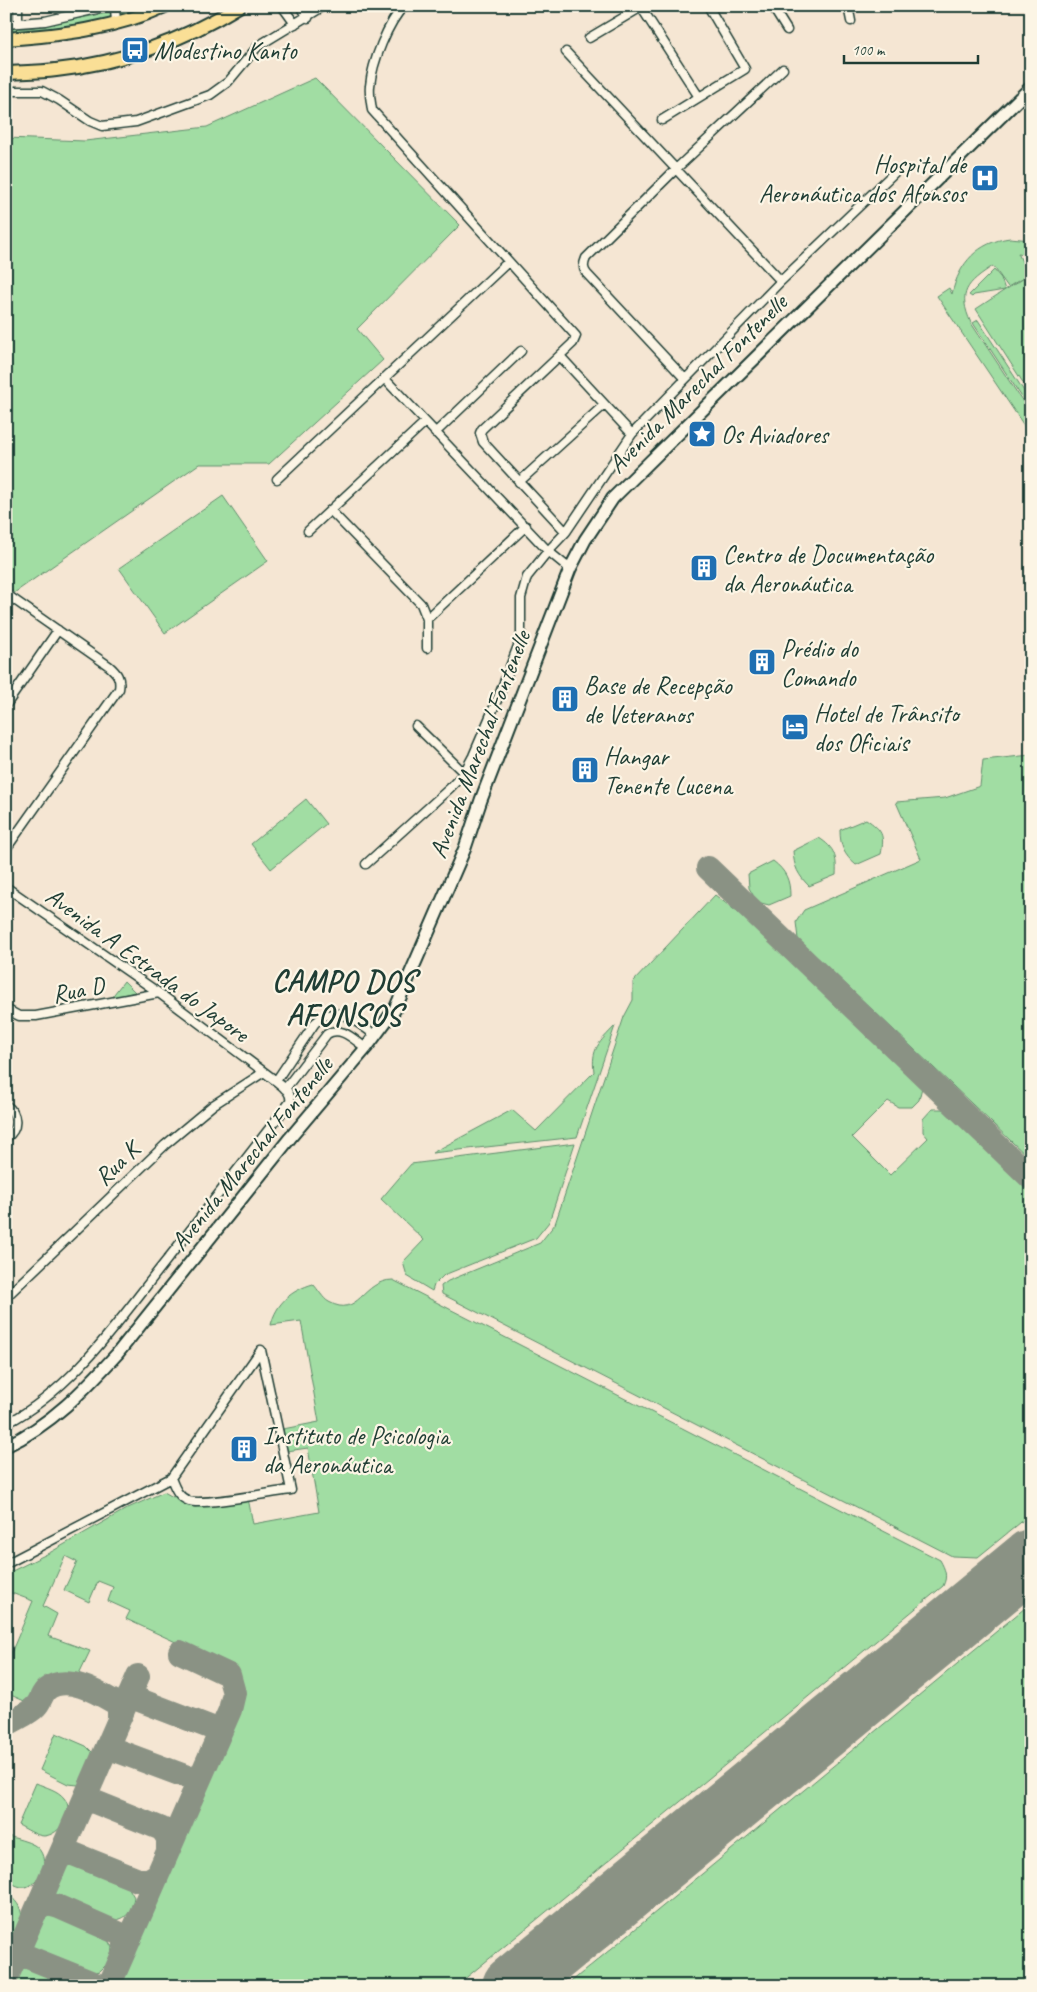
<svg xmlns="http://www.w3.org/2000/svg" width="1037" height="1992" font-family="Caveat,sans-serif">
<rect width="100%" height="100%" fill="#f5e6d3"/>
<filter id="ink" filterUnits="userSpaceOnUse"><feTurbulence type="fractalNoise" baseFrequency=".02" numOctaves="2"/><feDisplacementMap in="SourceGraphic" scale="10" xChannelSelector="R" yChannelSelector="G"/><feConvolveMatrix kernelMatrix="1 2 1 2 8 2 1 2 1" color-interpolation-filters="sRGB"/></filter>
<g filter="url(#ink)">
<!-- green -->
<path fill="#a1dda3" stroke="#608d6c" d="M134,6h18c-41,17 -102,28 -146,31v-9h22l100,-19z
M315,78l145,147 -103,104 26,31 -114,104h-70l-185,129 -8,-6v-449l79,3 122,-14z
M1010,238l21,2v15l-13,-2 10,22 -20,12 -15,-21c-26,17 -36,26 -22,57l60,91v22l-94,-140 12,-8 3,6c7,-31 26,-52 58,-56z
M994,270l7,8 4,12 26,-16v121l-55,-86 29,-19 -31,5 -2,2 -3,-2z
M978,320l53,82v9l-58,-88z
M223,496l45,65 -103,72 -46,-65z
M1031,755v405l-233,-221 -2,-17 8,-12 117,-51 -25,-57 49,-4 35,-12 3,-26z
M306,799l20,25 -55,45 -20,-25z
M866,819c16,11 19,16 15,35l-25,11c-12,-10 -16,-19 -16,-35z
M819,838c16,10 18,19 17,37l-27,11c-11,-11 -15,-19 -16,-35z
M773,861c13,10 17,19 17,35l-21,9 -12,-3 -8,-14 -1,-14z
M715,895l43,33 164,159 -3,13 -7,7h-14l-10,-6 -36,36 38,38 38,-37 -5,-6v-13l9,-10h13l86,83v322l-53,43 -26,-1 -510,-262 -1,-8 7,-5 92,-38 15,-19 69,-207 9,-17v-18z
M124,981l11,11 -24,6z
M615,1026l-38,111 -145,16 80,-43 24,21 58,-59c-3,-24 5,-29 21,-46z
M575,1143l-26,79 -13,16 -92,37 -10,10 -2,6 -25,-15 -4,-14 21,-22 -43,-41 30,-35z
M393,1280l547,280c5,9 8,16 3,26l-487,400h-339l122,-283 1,-17 -5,-12 -14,-11 -95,-44 4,-8 -22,-10 5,-14 -15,-6 -9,21 -25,-12 13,-28 -12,-6 -22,50 14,8 -9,22 42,15 -12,25c-27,-1 -38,1 -49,27l-23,-10v-28l27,-64 -27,-10v-17l45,-22 77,-44 36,-16 9,5 2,-1 13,9 7,2 53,-9 5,26 66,-12 -11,-64 -21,3 -4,-22 36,-7 -18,-101 -30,4c5,-22 21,-35 42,-41 5,5 10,15 16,18 30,17 33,-22 64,-22z
M1031,1603v383h-465z
M56,1733l30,13 6,6 1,7 -10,22 -5,4 -10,-1 -28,-14z
M36,1783c9,4 22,7 28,15 12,14 -4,37 -20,38 -8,0 -19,-8 -26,-11z
M8,1836c9,3 19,5 26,9 19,11 7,44 -13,42 -5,-1 -11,-5 -15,-6v-39z
M74,1863l52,20 8,14c-2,10 -4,19 -14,22 -3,1 -8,2 -11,1 -7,-1 -47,-17 -51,-21 -16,-18 -2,-31 16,-36z
M6,1894c19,9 23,36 0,42z
M54,1914l53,24 5,10 -2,13 -10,10 -14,4 -52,-23c-9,-23 -2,-30 20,-38z
M29,1967l43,19h-64l1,-6 7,-10z"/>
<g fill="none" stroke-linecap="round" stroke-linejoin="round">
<!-- taxiway -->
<path stroke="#8a9284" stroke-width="24" d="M708,868l323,310
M129,1696l91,35
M6,1725c9,-6 23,-11 30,-19 5,-5 5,-12 11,-17 20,-15 50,3 69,14l3,5v10
M107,1747l91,34
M85,1798l77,31 6,9v11
M57,1861l4,-5 10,-3 67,27h11l8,-5
M35,1913c7,-9 13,-10 24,-6l59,26 5,4 2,13
M18,1953l82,33
M6,1979l132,-303
M109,1986l121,-276 4,-17 -5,-18 -49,-23"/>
<!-- runway -->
<path stroke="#8a9284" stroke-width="60" d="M512,1986l519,-427"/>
<defs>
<path id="street" d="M18,6v17
M115,6l1,18
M282,6l13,18
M301,6l7,12
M404,6c-16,16 -32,57 -34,80 -1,8 1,16 2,24l204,226 -3,7 -91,86 -2,4 3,9 83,90
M772,6l15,24
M848,6l3,15
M641,7l58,90
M6,24l39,-3 65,-15
M589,38l54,-32
M566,52l215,229
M6,91h36l17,9 31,21 12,5 34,-4 74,-27 18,-13 30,-36 66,-40
M662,120l83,-51 -37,-63
M560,356l72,78
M384,378l164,173 22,18
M685,379l-98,-105c-4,-5 -4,-9 -1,-16l91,-90 106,-99
M435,433l86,-82
M277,479l231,-217
M519,482l85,-77
M330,510l91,94 6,15v29
M308,531l117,-109
M6,594l103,72c8,7 12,12 10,23l-113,160
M427,619l99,-93
M6,705l52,-75
M416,726l48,47
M366,864l84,-76 14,-15 9,-17 25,-58 23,-60v-40l6,-21 21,-26 18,-19 66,-98 149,-153 115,-110
M6,887l153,106 117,88c7,6 16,11 14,21 -43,55 -85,110 -128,164 -46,58 -89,123 -156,158
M6,1009l13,7h17l123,-23
M276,1081l39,-58c22,-21 40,-2 60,12
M285,1089l42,-55c14,-9 27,6 39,14
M6,1105c12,9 13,24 0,33
M6,1297l159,-152 48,-40 51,-33
M171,1478c4,10 7,19 18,23 15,5 83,-9 102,-11l-30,-140
M6,1564l165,-86 90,-128"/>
<path id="secondary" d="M6,1446c45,-21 78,-56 111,-92l173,-216 76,-90 29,-39 70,-161 16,-48 89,-231 15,-29 28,-42 418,-411"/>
<path id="primary" d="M6,39c55,-4 108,-10 159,-33
M6,73c17,-1 34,-1 50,-3 65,-7 128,-30 183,-64"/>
</defs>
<!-- street casing -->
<use href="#street" stroke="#1f3d34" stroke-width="11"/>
<!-- secondary casing -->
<use href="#secondary" stroke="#1f3d34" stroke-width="15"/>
<!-- primary casing -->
<use href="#primary" stroke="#1f3d34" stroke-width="16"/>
<!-- street -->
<use href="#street" stroke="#fcf5e5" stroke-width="8"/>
<!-- secondary -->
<use href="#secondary" stroke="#fcf5e5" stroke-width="11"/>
<!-- primary -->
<use href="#primary" stroke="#fadf96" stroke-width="12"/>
</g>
</g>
<!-- icons -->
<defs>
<symbol id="bus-square" viewBox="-11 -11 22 22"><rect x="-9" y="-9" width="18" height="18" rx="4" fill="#1f6fb2" stroke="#fcf5e5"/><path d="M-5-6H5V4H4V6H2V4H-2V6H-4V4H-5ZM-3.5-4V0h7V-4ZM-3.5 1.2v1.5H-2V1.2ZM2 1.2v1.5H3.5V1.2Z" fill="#fff"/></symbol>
<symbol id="hospital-square" viewBox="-11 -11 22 22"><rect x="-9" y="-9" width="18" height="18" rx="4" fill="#1f6fb2" stroke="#fcf5e5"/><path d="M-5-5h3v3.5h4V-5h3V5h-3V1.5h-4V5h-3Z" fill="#fff"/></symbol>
<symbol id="sight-square" viewBox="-11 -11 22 22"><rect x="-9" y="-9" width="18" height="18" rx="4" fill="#1f6fb2" stroke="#fcf5e5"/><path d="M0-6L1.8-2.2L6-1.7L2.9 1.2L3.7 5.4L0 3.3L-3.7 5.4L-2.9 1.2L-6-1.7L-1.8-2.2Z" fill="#fff"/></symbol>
<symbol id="building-square" viewBox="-11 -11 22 22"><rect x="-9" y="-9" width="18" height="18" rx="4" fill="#1f6fb2" stroke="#fcf5e5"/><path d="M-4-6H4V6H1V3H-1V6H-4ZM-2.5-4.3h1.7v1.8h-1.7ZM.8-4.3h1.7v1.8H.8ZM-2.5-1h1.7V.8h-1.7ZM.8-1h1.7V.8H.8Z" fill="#fff"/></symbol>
<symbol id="hotel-square" viewBox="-11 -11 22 22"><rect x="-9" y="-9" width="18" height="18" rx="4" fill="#1f6fb2" stroke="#fcf5e5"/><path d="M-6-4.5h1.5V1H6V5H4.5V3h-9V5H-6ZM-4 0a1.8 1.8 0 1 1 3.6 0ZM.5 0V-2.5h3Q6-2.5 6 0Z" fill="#fff"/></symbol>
</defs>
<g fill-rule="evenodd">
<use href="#bus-square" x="119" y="34" width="32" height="32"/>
<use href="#hospital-square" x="969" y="162" width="32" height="32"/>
<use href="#sight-square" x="686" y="418" width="32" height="32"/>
<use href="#building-square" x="688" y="552" width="32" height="32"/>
<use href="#building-square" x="746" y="646" width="32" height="32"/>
<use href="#building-square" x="549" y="683" width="32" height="32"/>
<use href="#hotel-square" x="779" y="711" width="32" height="32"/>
<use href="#building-square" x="569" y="754" width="32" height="32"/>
<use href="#building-square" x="228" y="1433" width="32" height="32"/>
</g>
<g text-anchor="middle" stroke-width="4.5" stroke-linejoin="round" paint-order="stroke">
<!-- poi labels -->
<g font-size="25" fill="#1f3d34" stroke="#fcf5e5" text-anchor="start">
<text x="154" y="59">Modestino Kanto</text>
<text x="966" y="173" text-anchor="end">Hospital de<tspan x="966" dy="29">Aeronáutica dos Afonsos</tspan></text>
<text x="721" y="443">Os Aviadores</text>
<text x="723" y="563">Centro de Documentação<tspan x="723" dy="29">da Aeronáutica</tspan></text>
<text x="781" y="657">Prédio do<tspan x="781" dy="29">Comando</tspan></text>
<text x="584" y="694">Base de Recepção<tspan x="584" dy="29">de Veteranos</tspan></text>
<text x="814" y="722">Hotel de Trânsito<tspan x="814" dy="29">dos Oficiais</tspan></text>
<text x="604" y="765">Hangar<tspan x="604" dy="29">Tenente Lucena</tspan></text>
<text x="263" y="1444">Instituto de Psicologia<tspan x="263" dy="29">da Aeronáutica</tspan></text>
</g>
<!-- street labels -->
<g font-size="25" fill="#1f3d34" stroke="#fcf5e5">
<text transform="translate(697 383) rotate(-45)" y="9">Avenida Marechal Fontenelle</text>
<text transform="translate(479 744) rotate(-69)" y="9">Avenida Marechal Fontenelle</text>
<text transform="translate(148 964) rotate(36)" y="9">Avenida A Estrada do Japore</text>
<text transform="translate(78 989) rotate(-11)" y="9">Rua D</text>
<text transform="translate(251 1153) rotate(-51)" y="9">Avenida Marechal Fontenelle</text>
<text transform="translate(116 1163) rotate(-44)" y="9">Rua K</text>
</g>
<!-- district labels -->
<g font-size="30" font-weight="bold" letter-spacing="1" fill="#1f3d34" stroke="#fcf5e5">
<text x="344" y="991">CAMPO DOS<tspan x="344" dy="34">AFONSOS</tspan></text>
</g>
</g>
<!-- margin -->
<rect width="1037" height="1992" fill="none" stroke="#fcf5e5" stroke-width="25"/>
<rect x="12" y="12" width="1012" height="1967" fill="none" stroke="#1f3d34" stroke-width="2" filter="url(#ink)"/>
<!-- scale -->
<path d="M844 55v8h134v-8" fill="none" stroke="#1f3d34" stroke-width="2.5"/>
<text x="852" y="55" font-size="15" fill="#1f3d34" stroke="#fcf5e5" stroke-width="4" paint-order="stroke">100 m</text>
</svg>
